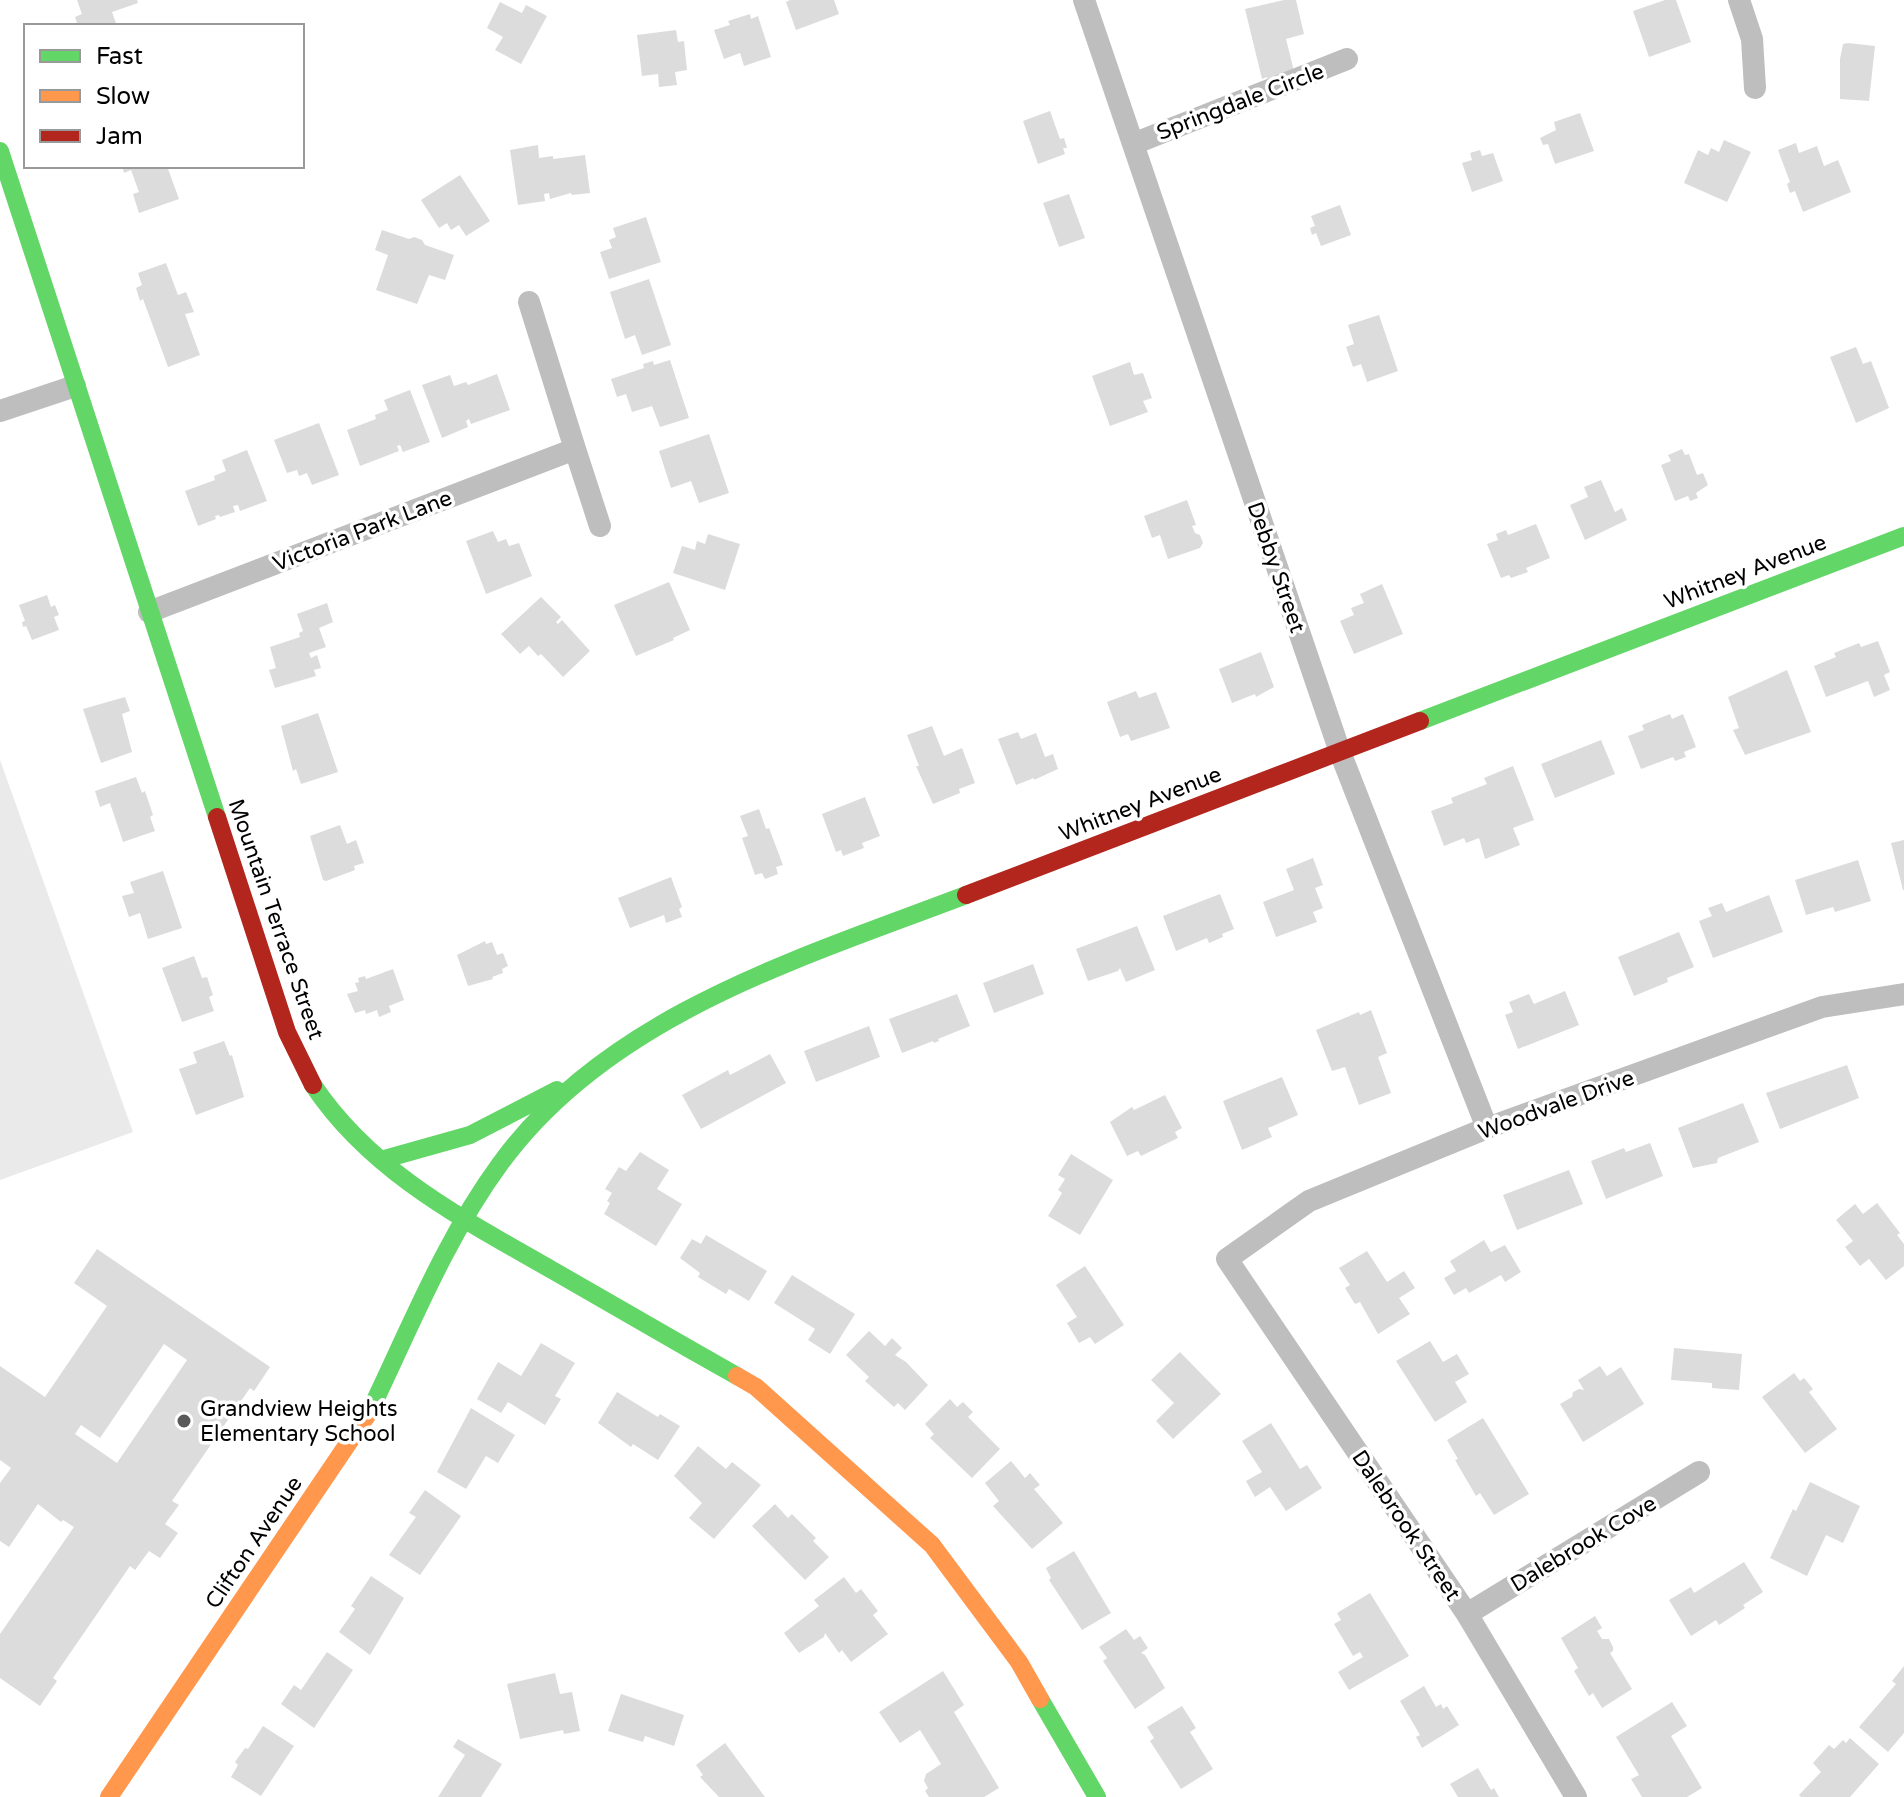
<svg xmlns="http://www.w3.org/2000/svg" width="1904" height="1797" font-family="'Varela Round',sans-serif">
<rect width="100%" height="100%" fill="#fff"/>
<!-- green -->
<path fill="#eaeaea" d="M0,760l133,372 -133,48z"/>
<!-- building -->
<path fill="#dcdcdc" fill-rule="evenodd" d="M77,0h60l1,3 -26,9 5,14h-39l-3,-9 7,-3z
M790,0h44l5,14 -43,16 -10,-28z
M1284,0h12l8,34 -18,5 8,32 -26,11 -1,-5 -5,2 -17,-70z
M1665,0h11l15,42 -42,15 -16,-46z
M500,2l22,11 4,-8 21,11 -26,48 -26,-14 8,-13 -16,-9z
M750,14l1,5 7,-3 13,41 -27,9 -4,-13 -16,6 -10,-29 16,-5 -2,-4z
M676,30l2,12 6,-1 3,29 -12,2 2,13 -18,2 -1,-13 -16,2 -5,-41z
M1848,43l27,3 -6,55 -29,-2v-40l3,-15z
M1050,111l10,28 4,-1 3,10h-4l2,6 -27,10 -15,-43z
M1580,113l14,38 -39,13 -7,-20 -5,1 -3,-7 16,-8 -2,-8z
M1724,140l27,12 -24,50 -43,-19 14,-33 10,5 3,-7 8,4z
M1796,143l3,10 18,-7 7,20 14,-6 13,32 -48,20 -8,-21 -5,2 -3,-9 3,-2 -12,-32z
M538,145l1,13 14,-2v3l32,-4 5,38 -18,2 -1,-2 -21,6 -1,-6 -5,1 1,7 -27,4 -8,-55z
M1480,150l2,6 11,-3 10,28 -31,11 -10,-29 10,-3 -2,-7z
M122,166h45l12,33 -40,14 -6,-19 6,-2 -8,-22 -7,3z
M460,175l30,46 -24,15 -7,-11 -8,5 -4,-7 -8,5 -18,-28z
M1069,194l16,44 -26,9 -16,-44z
M1340,205l11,30 -30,11 -5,-13 -4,2 -2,-7 5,-2 -4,-10z
M646,217l15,45 -52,17 -9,-27 12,-4 -3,-8 7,-3 -3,-9z
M382,230l27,9 5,-2 8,3 3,5 29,10 -9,25 -16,-5 -12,29 -41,-14 12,-35 -13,-5z
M166,263l12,32 8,-3 8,20 -9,2 15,41 -32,12 -25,-68 -3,2 -4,-13 6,-3 -4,-12z
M649,279l22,66 -29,10 -7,-20 -10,4 -15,-47z
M1379,315l19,56 -31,11 -6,-18 -8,3 -7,-20 8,-3 -6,-19z
M1856,347l7,17 8,-3 18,47 -33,15 -26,-66z
M670,360l19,58 -29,9 -8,-21 -20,6 -6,-18 -9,3 -6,-18 33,-11 -1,-4 10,-3 1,4z
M1130,362l4,13 9,-2 9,25 -9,3 5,11 -38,14 -18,-50z
M497,374l13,36 -39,14 -2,-5 -3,2 2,6 -26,11 -20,-53 28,-10 4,11 12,-4 2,3z
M410,390l20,52 -27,10 -3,-7 -3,1 2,5 -39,15 -13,-36 29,-11 -1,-4 13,-5 -4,-10z
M319,423l20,52 -27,10 -5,-12 -8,3 -2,-6 -10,3 -13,-33z
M709,434l20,59 -30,10 -8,-22 -20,7 -12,-37z
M1682,449l3,6 4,-1 8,21 6,-2 5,12 -12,8 2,5 -8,3 -2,-5 -13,5 -14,-36 10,-4 -3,-6z
M247,450l20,51 -27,10 -2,-6 -5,1 2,6 -15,5 -1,-2 -4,1 1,3 -18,7 -13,-35 30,-11 -1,-4 12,-5 -4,-11z
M1601,480l14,32 7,-4 5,12 -42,20 -15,-35 18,-8 -4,-10z
M1187,500l9,25 -4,1 3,7 5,2 3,8 -3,5 -32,11 -8,-24 -8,3 -8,-22z
M1536,524l14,34 -24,10 2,4 -17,6 -2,-3 -8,3 -14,-34 11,-4 -2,-6 10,-4 2,5z
M493,531l5,11 8,-3 3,7 10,-3 13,33 -46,18 -20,-53z
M708,534l32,10 -15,46 -52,-17 9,-27 13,4 2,-9 8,3z
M669,582l21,48 -17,8 1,2 -38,16 -22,-51z
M1382,584l21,50 -49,20 -14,-33 14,-6 -3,-7 13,-5 -4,-9z
M47,595l4,12 4,-2 4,10 -5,2 5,13 -27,10 -6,-14 -3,1 -1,-5 3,-1 -6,-16z
M541,597l20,20 -5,5 2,2 4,-4 28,31 -27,26 -22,-23 -3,2 -9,-10 -9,8 -19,-20z
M327,603l6,19 -14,6 7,19 -17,6 2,5 6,-3 4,13 -7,2 2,6 -41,12 -6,-18 7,-2 -6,-21 30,-10 -1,-4 4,-2 -6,-17z
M1878,641l12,31 -6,3 6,15 -16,7 -6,-16 -42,16 -12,-31 22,-9 -2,-4 25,-10 2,4z
M1261,652l13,35 -18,10 -1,-3 -23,9 -13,-34z
M1787,670l24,62 -66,23 -12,-25 6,-2 -11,-31z
M1136,691l3,7 17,-6 14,36 -39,13 -3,-7 -8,3 -13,-35z
M125,697l5,14 -8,3 10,38 -31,11 -18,-54z
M318,713l20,59 -37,12 -5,-15 -3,2 -12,-45z
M1670,714l2,5 11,-5 13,33 -12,5 2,5 -11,4 -2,-4 -32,12 -13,-33 16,-6 -2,-5z
M932,726l12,30 18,-8 13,35 -16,6 1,4 -27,11 -17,-38h3l-12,-31z
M1018,732l3,7 15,-6 9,24 8,-3 5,15 -24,11v-2l-18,7 -18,-46z
M1601,740l14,34 -60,24 -14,-34z
M1513,766l21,54 -21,8 7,17 -35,14 -6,-21 -13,5 -2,-5 -20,8 -13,-35 22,-8 -2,-5 36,-14 -3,-6z
M136,777l6,16 3,-2 8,24 -3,2 5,14 -32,11 -13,-39 -10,4 -5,-16z
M865,797l15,39 -18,7 2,5 -21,8 -2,-6 -5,2 -14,-38z
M759,809l7,20 3,-1 14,37 -7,2 2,7 -13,5 -3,-6 -7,2 -13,-37 6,-2 -8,-20z
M340,825l7,19 9,-4 8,23 -10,3 1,4 -29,11 -3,-1 -13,-44z
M1904,840v50h-1l-12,-47z
M1313,858l10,27 -8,3 8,20 -10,4 4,10 -41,15 -13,-35 31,-12 -8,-21z
M1858,860l13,41 -36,11 -2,-5 -27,8 -11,-35z
M163,871l19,57 -34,11 -8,-26 -11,4 -7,-21 12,-3 -4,-11z
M671,877l11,30 -3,2 3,8 -16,6 -2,-8 -34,13 -12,-30z
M1220,894l14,35 -12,5 1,3 -14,6 -2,-5 -31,13 -13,-35z
M1769,895l14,37 -70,26 -14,-37 13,-5 -4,-8 14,-5 4,9z
M1137,926l18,44 -29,12 -6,-14 -2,3 -30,10 -12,-32z
M1679,932l15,35 -27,11 1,4 -34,14 -16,-39z
M485,941l1,3 6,-2 5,13 6,-2 5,13 -6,3 1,4 -11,4 1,2 -25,7 -11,-31z
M194,956l8,22 5,-1 6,18 -4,2 5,14 -32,11 -20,-54z
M1033,964l11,30 -50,19 -11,-30z
M393,969l11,31 -15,6 2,6 -12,5 -2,-7 -11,4 -1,-4 -10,3 -8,-19 11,-3 -3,-8 4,-1 -1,-4 7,-2 1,3z
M1565,991l14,34 -61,24 -13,-34 8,-3 -4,-10 20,-8 5,10z
M957,994l13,32 -32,13 1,2 -5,2 -1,-2 -31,12 -13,-34z
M1371,1010l16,43 -9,4 13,36 -32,12 -14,-38 -13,4 -16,-41 43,-18 1,3z
M869,1026l11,31 -64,25 -12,-31z
M224,1041l6,15 2,-1 12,42 -48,18 -17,-46 18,-6 -4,-11z
M770,1054l16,29 -85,46 -19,-34 46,-25 2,5z
M1847,1065l12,33 -79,31 -14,-36z
M1282,1077l16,38 -30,13 4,9 -30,13 -19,-49z
M1165,1095l17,33 -7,4 3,6 -37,18 -3,-5 -11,5 -17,-34 22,-15 2,3z
M1743,1103l16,39 -41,16 -1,5 -24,5 -15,-40z
M1650,1143l13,33 -57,23 -15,-38 33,-13 2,4z
M640,1152l29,18 -12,19 25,15 -26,42 -52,-32 6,-11 -3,-2 5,-8 -7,-4 14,-22 7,4z
M1071,1154l42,26 -33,55 -32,-19 14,-23 -4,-3 7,-11 -7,-4z
M1569,1170l14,34 -66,26 -14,-35z
M1877,1203l23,30 -3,2 7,9v22l-18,14 -17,-21 -9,7 -15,-19 8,-6 -17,-21 19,-16 8,10z
M706,1235l61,36 -18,30 -20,-12 -3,5 -28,-17 2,-4 -20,-15 12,-19 9,5z
M1484,1240l7,12 14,-7 16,27 -16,10 -4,-7 -32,18 -3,-5 -12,7 -10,-17 12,-7 -6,-10z
M97,1249l173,118 -16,24 -4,-3 -78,113 7,4 -14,19 13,9 -18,25 -11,-7 -14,19 -5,-4 -77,112 4,3 -17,25 -40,-28v-44l74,-107 -11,-7 -2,2 -23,-18 -29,43 -9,-6v-58l11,-15 -11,-8v-94l45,31 62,-91 -33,-23zM164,1344l23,16 -70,103 -42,-29 6,-9 19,13z
M1367,1251l20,31 17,-11 11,17 -16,10 11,16 -32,20 -18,-32 -5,2 -10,-16 5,-3 -11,-17z
M1085,1266l39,59 -29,19 -5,-7 -11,6 -12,-20 10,-6 -21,-32z
M792,1275l63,39 -25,40 -22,-14 7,-11 -41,-26z
M869,1331l16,15 7,-8 10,10 -7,7 11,7 22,23 -23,25 -7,-7 -4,4 -29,-26 4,-4 -23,-22z
M1430,1341l13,21 14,-8 12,20 -14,8 12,20 -32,20 -39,-61z
M541,1343l34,20 -20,33 6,3 -16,26 -37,-23 -7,11 -24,-14 21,-37 23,14z
M1674,1348l68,6 -3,36 -27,-2v-5l-41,-3z
M1180,1352l41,42 -48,45 -17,-18 18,-18 -23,-23z
M1600,1366l7,10 14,-9 23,37 -61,38 -23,-38 12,-7 1,-5 6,-3 5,1 -6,-10z
M1794,1373l6,8 4,-3 9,11 -4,3 28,37 -32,24 -43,-56z
M617,1392l41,25 2,-3 20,12 -22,34 -25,-16 -2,3 -33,-24z
M950,1399l7,8 6,-5 10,10 -5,5 32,32 -28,29 -42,-40 4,-4 -9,-10z
M471,1408l44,27 -17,28 -12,-7 -20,33 -29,-17z
M1483,1418l46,76 -35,21 -14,-22 -4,3 -21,-36 3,-1 -11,-19z
M1271,1423l29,46 7,-4 15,23 -36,23 -16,-24 -15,10 -9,-16 16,-9 -20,-31z
M698,1446l28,23 6,-7 29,23 -47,54 -25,-21 13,-15 -28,-27z
M1011,1461l14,17 5,-5 10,12 -6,4 29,34 -31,26 -39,-43 6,-5 -14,-18z
M1810,1482l50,24 -17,37 -17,-8 -19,41 -37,-18 23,-49 3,2z
M425,1490l36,26 -41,59 -31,-20 27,-38 -7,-4z
M775,1504l13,14 4,-4 24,24 -3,3 16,16 -24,23 -53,-54z
M1074,1551l37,62 -29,17 -33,-50 2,-2 -5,-10z
M1744,1562l19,30 -20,13 2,3 -26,17 -3,-5 -25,16 -22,-36 22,-13 3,6z
M371,1576l33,22 -34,57 -31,-23 16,-23 -4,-3z
M844,1577l12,16 5,-4 17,22 -5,4 15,19 -37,28 -9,-12 -3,3 -14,-20 -1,4 -25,16 -15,-20 35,-27 -5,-6z
M1370,1593l39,63 -60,34 -11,-18 25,-15 -3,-5 -7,4 -19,-32 7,-4 -4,-7z
M1595,1616l7,12 -5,3 5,8h7l4,8v4l-3,2 22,36 -30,19 -9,-15 -4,3 -15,-25 4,-3 -17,-30z
M1126,1629l8,11 6,-4 8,12 -7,5 4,2 20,33 -30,21 -32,-48 4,-3 -8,-11z
M327,1652l26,18 -39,58 -33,-24 13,-19 7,5z
M1904,1666v67l-16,19 -29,-25 37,-43 -4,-3z
M943,1671l21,34 -10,7 45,76 -15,9h-55l-4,-6 3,-3 -4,-7 2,-7 15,-10 -21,-34 -20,13 -21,-31z
M555,1673l5,21 12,-2 8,39 -16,3 -1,-4 -43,9 -13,-55z
M1424,1686l12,21 5,-3 2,5 4,-3 12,19 -37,23 -6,-11 4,-2 -20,-34z
M621,1694l63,21 -10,31 -29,-10 -2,6 -35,-11z
M1672,1702l15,24 -16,10 31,52 -15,9h-45l-11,-18 8,-4 -23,-38z
M1182,1706l14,22 -6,4 23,37 -32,20 -31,-48 4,-3 -7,-11z
M263,1726l31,20 -33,50 -30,-19 7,-12 -3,-3 10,-14 3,1z
M1850,1738l29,26 -29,33h-49l-2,-2 22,-23 -8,-9 16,-18 5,4 9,-9 3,3z
M458,1739l44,25 -21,33h-43l27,-42 -12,-8z
M725,1743l40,54h-46l-19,-20 3,-2 -7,-10z
M1478,1768l13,22 3,-2 5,9h-41l-8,-13z"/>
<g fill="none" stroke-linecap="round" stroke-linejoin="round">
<!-- street -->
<path stroke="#bebebe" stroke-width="22" d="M1084,0l256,752 147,376
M1739,0l13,39 3,49
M1133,144l214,-85
M0,411l75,-25
M575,449l25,77
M149,612l426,-163 -46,-147
M1467,1614l232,-142
M1576,1797l-109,-183 -240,-355 82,-58 178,-73 335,-121 82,-13"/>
<!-- fast -->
<path stroke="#63d668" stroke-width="18" d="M0,151l217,666
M1420,721l484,-185
M313,1085c58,87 150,134 239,185 61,35 123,71 185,106
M381,1160l89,-25 87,-45
M370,1411c40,-83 75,-172 130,-247 108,-149 301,-206 466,-269
M1040,1699l57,98"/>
<!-- slow -->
<path stroke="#ff974d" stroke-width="18" d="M737,1376l19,11 176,158 87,117 21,37
M109,1797l261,-386"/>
<!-- jam -->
<path stroke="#b3261e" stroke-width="18" d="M217,817l70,215 26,53
M966,895l454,-174"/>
</g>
<!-- markers -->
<circle fill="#595959" stroke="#fff" stroke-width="3" cx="184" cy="1421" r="8"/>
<g text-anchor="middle" stroke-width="7" stroke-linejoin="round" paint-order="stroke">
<!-- street labels -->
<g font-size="22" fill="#000" stroke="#fff">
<text transform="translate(1240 101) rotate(-21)" y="8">Springdale Circle</text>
<text transform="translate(362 530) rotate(-21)" y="8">Victoria Park Lane</text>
<text transform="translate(1277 567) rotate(71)" y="8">Debby Street</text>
<text transform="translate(1745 571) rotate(-21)" y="8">Whitney Avenue</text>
<text transform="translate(1140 803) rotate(-21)" y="8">Whitney Avenue</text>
<text transform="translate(277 919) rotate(71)" y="8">Mountain Terrace Street</text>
<text transform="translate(1556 1104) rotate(-20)" y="8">Woodvale Drive</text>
<text transform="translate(1407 1525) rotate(56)" y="8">Dalebrook Street</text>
<text transform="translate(253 1542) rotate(-56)" y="8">Clifton Avenue</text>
<text transform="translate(1583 1543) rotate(-31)" y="8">Dalebrook Cove</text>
</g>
<!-- poi labels -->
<g font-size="22" fill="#000" stroke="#fff" text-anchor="start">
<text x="200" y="1416">Grandview Heights<tspan x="200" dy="25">Elementary School</tspan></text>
</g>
</g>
<!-- legend -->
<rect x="24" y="24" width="280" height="144" fill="#ffffff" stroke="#999999" stroke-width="2"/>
<rect x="40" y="50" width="40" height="12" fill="#63d668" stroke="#999999" stroke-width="2"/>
<text x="96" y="64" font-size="24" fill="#000000">Fast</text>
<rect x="40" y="90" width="40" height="12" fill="#ff974d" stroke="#999999" stroke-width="2"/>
<text x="96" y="104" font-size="24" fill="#000000">Slow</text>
<rect x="40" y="130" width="40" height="12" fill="#b3261e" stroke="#999999" stroke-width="2"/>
<text x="96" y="144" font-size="24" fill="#000000">Jam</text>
</svg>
